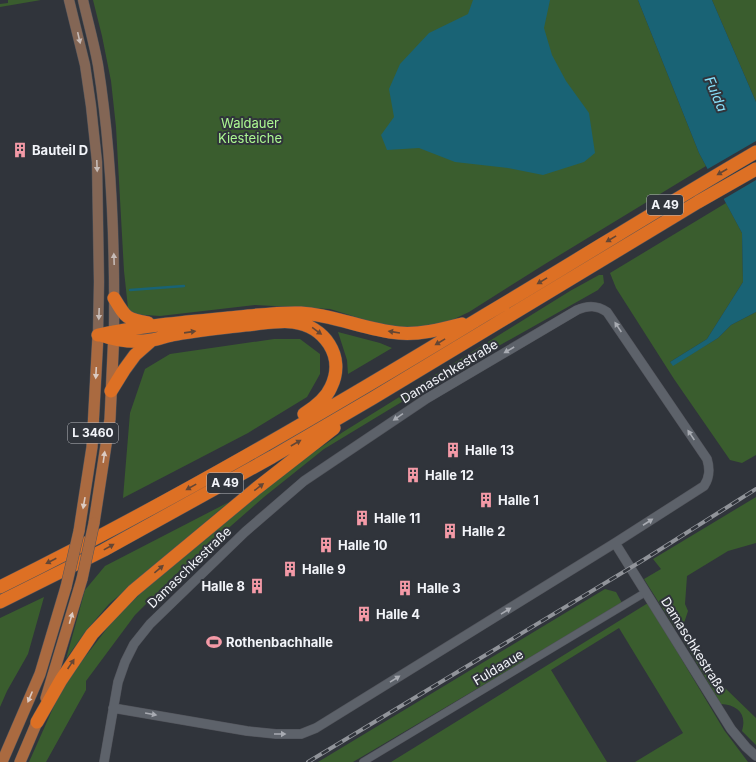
<svg xmlns="http://www.w3.org/2000/svg" width="756" height="762" font-family="Inter,sans-serif">
<rect width="100%" height="100%" fill="#30343b"/>
<!-- green -->
<path fill="#3a5d2e" d="M8,0h33l-41,7v-3l8,-1z
M93,0h545l61,153 7,13 -161,98 -76,48 -19,9 -39,7 -26,-2 -55,-17 -75,-4 -95,11 -30,-2 -2,-6 -4,-37 -8,-144 -5,-46 -9,-45z
M712,0h44v102z
M726,203l16,30 1,49 -36,57 -37,23 3,3 45,-27 13,-13 25,-13v143l-14,8 -12,-3 -56,-81 -58,-91 -6,-15z
M599,275h4l1,8 -6,7 -165,93 -109,66 -60,48 -89,78 -40,40 -49,66v9l-40,72h-17l33,-74 16,-22 37,-48 41,-39 135,-111 52,-36 227,-141z
M338,332l42,11 12,5 -44,26 -1,-14z
M274,339h26l20,15v20l-13,23 -59,36 -125,65 7,-85 15,-44 25,-15z
M756,497v46l-28,8 -41,25 -2,28 3,7 -4,12 -9,5 -31,-49 17,-10 -8,-10z
M229,502l-120,102 -24,28 -19,27 19,-69 20,-24z
M605,589l11,3 6,11 -269,159h-35z
M44,597l-16,57 -21,37 -7,16v-89z
M648,603l76,127 24,32h-113l48,-29 -64,-105 -68,42 56,92h-216z
M689,633l16,27 19,27 32,31v27l-14,-14c5,-17 -4,-26 -21,-27l-39,-66z"/>
<!-- water -->
<path fill="#196375" d="M473,0h77l-6,28 8,27 14,26 23,32 6,40 -11,9 -41,13 -35,-7 -53,-6 -36,-14 -32,2 -6,-15 13,-18 -5,-28 11,-25 29,-31 39,-19z
M638,0h74l44,102v210l-25,13 -13,13 -45,28 -3,-4 37,-23 36,-57 -1,-49 -43,-80z"/>
<!-- pier -->
<path fill="#30343b" d="M756,141v39l-34,20 -16,-30z"/>
<g fill="none" stroke-linecap="round" stroke-linejoin="round">
<!-- stream -->
<path stroke="#196375" stroke-width="2.5" d="M130,290l54,-4"/>
<defs>
<path id="minor" d="M363,762l283,-170"/>
<path id="tertiary" d="M615,543l116,186 15,18 10,9
M104,762l14,-80 7,-20 9,-18 16,-20 95,-92 59,-51 122,-82 151,-89c11,-5 20,-5 30,2l100,147c3,10 3,18 -3,27l-89,57 -299,185 -15,6h-25l-29,-3 -134,-23"/>
<path id="secondary" d="M69,0l16,65 6,41 6,56 2,120 -1,53
M83,0c5,22 11,43 15,65 14,88 17,178 16,266"/>
<path id="primary" d="M94,523l16,-104 4,-88
M79,531l13,-84 6,-112
M46,698l36,-119
M2,762l38,-88 26,-87
M20,762l20,-47"/>
<path id="motorway" d="M114,298c12,20 12,21 34,25
M98,335c42,-9 87,-13 130,-17 24,-2 48,-6 73,-5 34,2 64,17 98,20 20,2 43,-4 63,-9
M101,335c17,6 33,8 51,5 7,-1 13,-4 20,-5 24,-5 49,-7 73,-10 15,-1 33,-5 48,-3 31,4 53,34 38,65 -5,12 -16,20 -27,27
M111,391l13,-21 11,-15 17,-15
M0,587c166,-82 327,-176 485,-272 91,-54 180,-110 271,-163
M0,602l104,-52 168,-93 101,-59 325,-196 58,-33
M37,722l24,-42 31,-46 41,-43 124,-103 77,-60"/>
</defs>
<!-- minor casing -->
<use href="#minor" stroke="#51535a" stroke-width="8"/>
<!-- tertiary casing -->
<use href="#tertiary" stroke="#51535a" stroke-width="10"/>
<!-- secondary casing -->
<use href="#secondary" stroke="#51535a" stroke-width="11"/>
<!-- primary casing -->
<use href="#primary" stroke="#51535a" stroke-width="12"/>
<!-- motorway casing -->
<use href="#motorway" stroke="#51535a" stroke-width="14"/>
<!-- minor -->
<use href="#minor" stroke="#5d626a" stroke-width="7"/>
<!-- tertiary -->
<use href="#tertiary" stroke="#5d626a" stroke-width="9"/>
<!-- secondary -->
<use href="#secondary" stroke="#836655" stroke-width="10"/>
<!-- primary -->
<use href="#primary" stroke="#aa6a40" stroke-width="11"/>
<!-- motorway -->
<use href="#motorway" stroke="#dd7024" stroke-width="13"/>
<defs>
<path id="rail" d="M308,762l337,-203 111,-70"/>
</defs>
<!-- rail casing -->
<use href="#rail" stroke="#91949a" stroke-width="4"/>
<!-- rail -->
<use href="#rail" stroke="#30343b" stroke-width="2.5" stroke-dasharray="8" stroke-linecap="butt"/>
<defs>
<path id="primary-bridge" d="M82,579l12,-56
M66,587l13,-56"/>
</defs>
<!-- primary-bridge casing -->
<use href="#primary-bridge" stroke="#51535a" stroke-width="12" stroke-linecap="butt"/>
<!-- primary-bridge -->
<use href="#primary-bridge" stroke="#aa6a40" stroke-width="11"/>
</g>
<!-- one-way arrows -->
<defs><path id="oneway-solid" d="M-6-.8H1V-3.2L6.5 0L1 3.2V.8H-6Z"/></defs>
<g fill="#c6bbb7">
<use href="#oneway-solid" transform="translate(79 38) rotate(77)"/>
<use href="#oneway-solid" transform="translate(97 166) rotate(88)"/>
<use href="#oneway-solid" transform="translate(114 259) rotate(-92)"/>
<use href="#oneway-solid" transform="translate(99 314) rotate(92)"/>
</g>
<g fill="#644634">
<use href="#oneway-solid" transform="translate(722 172) rotate(150)"/>
<use href="#oneway-solid" transform="translate(611 239) rotate(149)"/>
<use href="#oneway-solid" transform="translate(542 281) rotate(149)"/>
<use href="#oneway-solid" transform="translate(317 331) rotate(36)"/>
<use href="#oneway-solid" transform="translate(190 332) rotate(-8)"/>
<use href="#oneway-solid" transform="translate(394 332) rotate(-171)"/>
<use href="#oneway-solid" transform="translate(440 342) rotate(149)"/>
<use href="#oneway-solid" transform="translate(296 443) rotate(-30)"/>
<use href="#oneway-solid" transform="translate(191 487) rotate(151)"/>
<use href="#oneway-solid" transform="translate(259 487) rotate(-38)"/>
<use href="#oneway-solid" transform="translate(109 547) rotate(-29)"/>
<use href="#oneway-solid" transform="translate(51 561) rotate(153)"/>
<use href="#oneway-solid" transform="translate(159 569) rotate(-40)"/>
<use href="#oneway-solid" transform="translate(71 664) rotate(-56)"/>
</g>
<g fill="#a8abb2">
<use href="#oneway-solid" transform="translate(618 327) rotate(-124)"/>
<use href="#oneway-solid" transform="translate(509 350) rotate(150)"/>
<use href="#oneway-solid" transform="translate(398 417) rotate(146)"/>
<use href="#oneway-solid" transform="translate(691 435) rotate(-124)"/>
<use href="#oneway-solid" transform="translate(648 522) rotate(-33)"/>
<use href="#oneway-solid" transform="translate(506 611) rotate(-32)"/>
<use href="#oneway-solid" transform="translate(395 679) rotate(-32)"/>
<use href="#oneway-solid" transform="translate(151 714) rotate(10)"/>
<use href="#oneway-solid" transform="translate(280 734)"/>
</g>
<g fill="#dccbc2">
<use href="#oneway-solid" transform="translate(96 373) rotate(93)"/>
<use href="#oneway-solid" transform="translate(104 457) rotate(-82)"/>
<use href="#oneway-solid" transform="translate(84 503) rotate(100)"/>
<use href="#oneway-solid" transform="translate(71 618) rotate(-74)"/>
<use href="#oneway-solid" transform="translate(30 697) rotate(113)"/>
</g>
<!-- icons -->
<defs>
<symbol id="building-bare" viewBox="-9 -9 18 18"><path d="M-4-6H4V6H1V3H-1V6H-4ZM-2.5-4.3h1.7v1.8h-1.7ZM.8-4.3h1.7v1.8H.8ZM-2.5-1h1.7V.8h-1.7ZM.8-1h1.7V.8H.8Z" fill="#f49aa7" stroke="#30343b" stroke-width="2.5" paint-order="stroke"/></symbol>
<symbol id="stadium-bare" viewBox="-9 -9 18 18"><path d="M0-5a6.5 5 0 1 0 0 10a6.5 5 0 1 0 0-10ZM-3.5-1.8h7v3.6h-7Z" fill="#f49aa7" stroke="#30343b" stroke-width="2.5" paint-order="stroke"/></symbol>
</defs>
<g fill-rule="evenodd">
<use href="#building-bare" x="9" y="139" width="22" height="22"/>
<use href="#building-bare" x="442" y="439" width="22" height="22"/>
<use href="#building-bare" x="402" y="464" width="22" height="22"/>
<use href="#building-bare" x="475" y="489" width="22" height="22"/>
<use href="#building-bare" x="351" y="507" width="22" height="22"/>
<use href="#building-bare" x="439" y="520" width="22" height="22"/>
<use href="#building-bare" x="315" y="534" width="22" height="22"/>
<use href="#building-bare" x="279" y="558" width="22" height="22"/>
<use href="#building-bare" x="246" y="575" width="22" height="22"/>
<use href="#building-bare" x="394" y="577" width="22" height="22"/>
<use href="#building-bare" x="353" y="603" width="22" height="22"/>
<use href="#stadium-bare" x="203" y="631" width="22" height="22"/>
</g>
<g text-anchor="middle" stroke-width="4" stroke-linejoin="round" paint-order="stroke">
<!-- shield labels -->
<g fill="#30343b" stroke="#b8bac0" stroke-width="1">
<rect x="647" y="195" width="36" height="20" rx="3"/>
<rect x="68" y="423" width="50" height="20" rx="3"/>
<rect x="207" y="473" width="36" height="20" rx="3"/>
</g>
<g font-size="12" font-weight="bold" fill="#f2f4f9">
<text x="665" y="209">A 49</text>
<text x="93" y="437">L 3460</text>
<text x="225" y="487">A 49</text>
</g>
<!-- park labels -->
<g font-size="13" fill="#acf992" stroke="#30343b">
<text x="250" y="128">Waldauer<tspan x="250" dy="15">Kiesteiche</tspan></text>
</g>
<!-- poi labels -->
<g font-size="13" font-weight="bold" fill="#f2f4f9" stroke="#30343b" text-anchor="start">
<text x="32" y="155">Bauteil D</text>
<text x="465" y="455">Halle 13</text>
<text x="425" y="480">Halle 12</text>
<text x="498" y="505">Halle 1</text>
<text x="374" y="523">Halle 11</text>
<text x="462" y="536">Halle 2</text>
<text x="338" y="550">Halle 10</text>
<text x="302" y="574">Halle 9</text>
<text x="245" y="591" text-anchor="end">Halle 8</text>
<text x="417" y="593">Halle 3</text>
<text x="376" y="619">Halle 4</text>
<text x="226" y="647">Rothenbachhalle</text>
</g>
<!-- street labels -->
<g font-size="13" fill="#f2f4f9" stroke="#30343b">
<text transform="translate(449 371) rotate(-31)" y="5">Damaschkestraße</text>
<text transform="translate(189 567) rotate(-44)" y="5">Damaschkestraße</text>
<text transform="translate(694 645) rotate(58)" y="5">Damaschkestraße</text>
<text transform="translate(498 667) rotate(-31)" y="5">Fuldaaue</text>
</g>
<!-- water labels -->
<g font-size="14" font-style="italic" fill="#89e2fc" stroke="#30343b">
<text transform="translate(716 94) rotate(67)" y="5">Fulda</text>
</g>
</g>
</svg>
